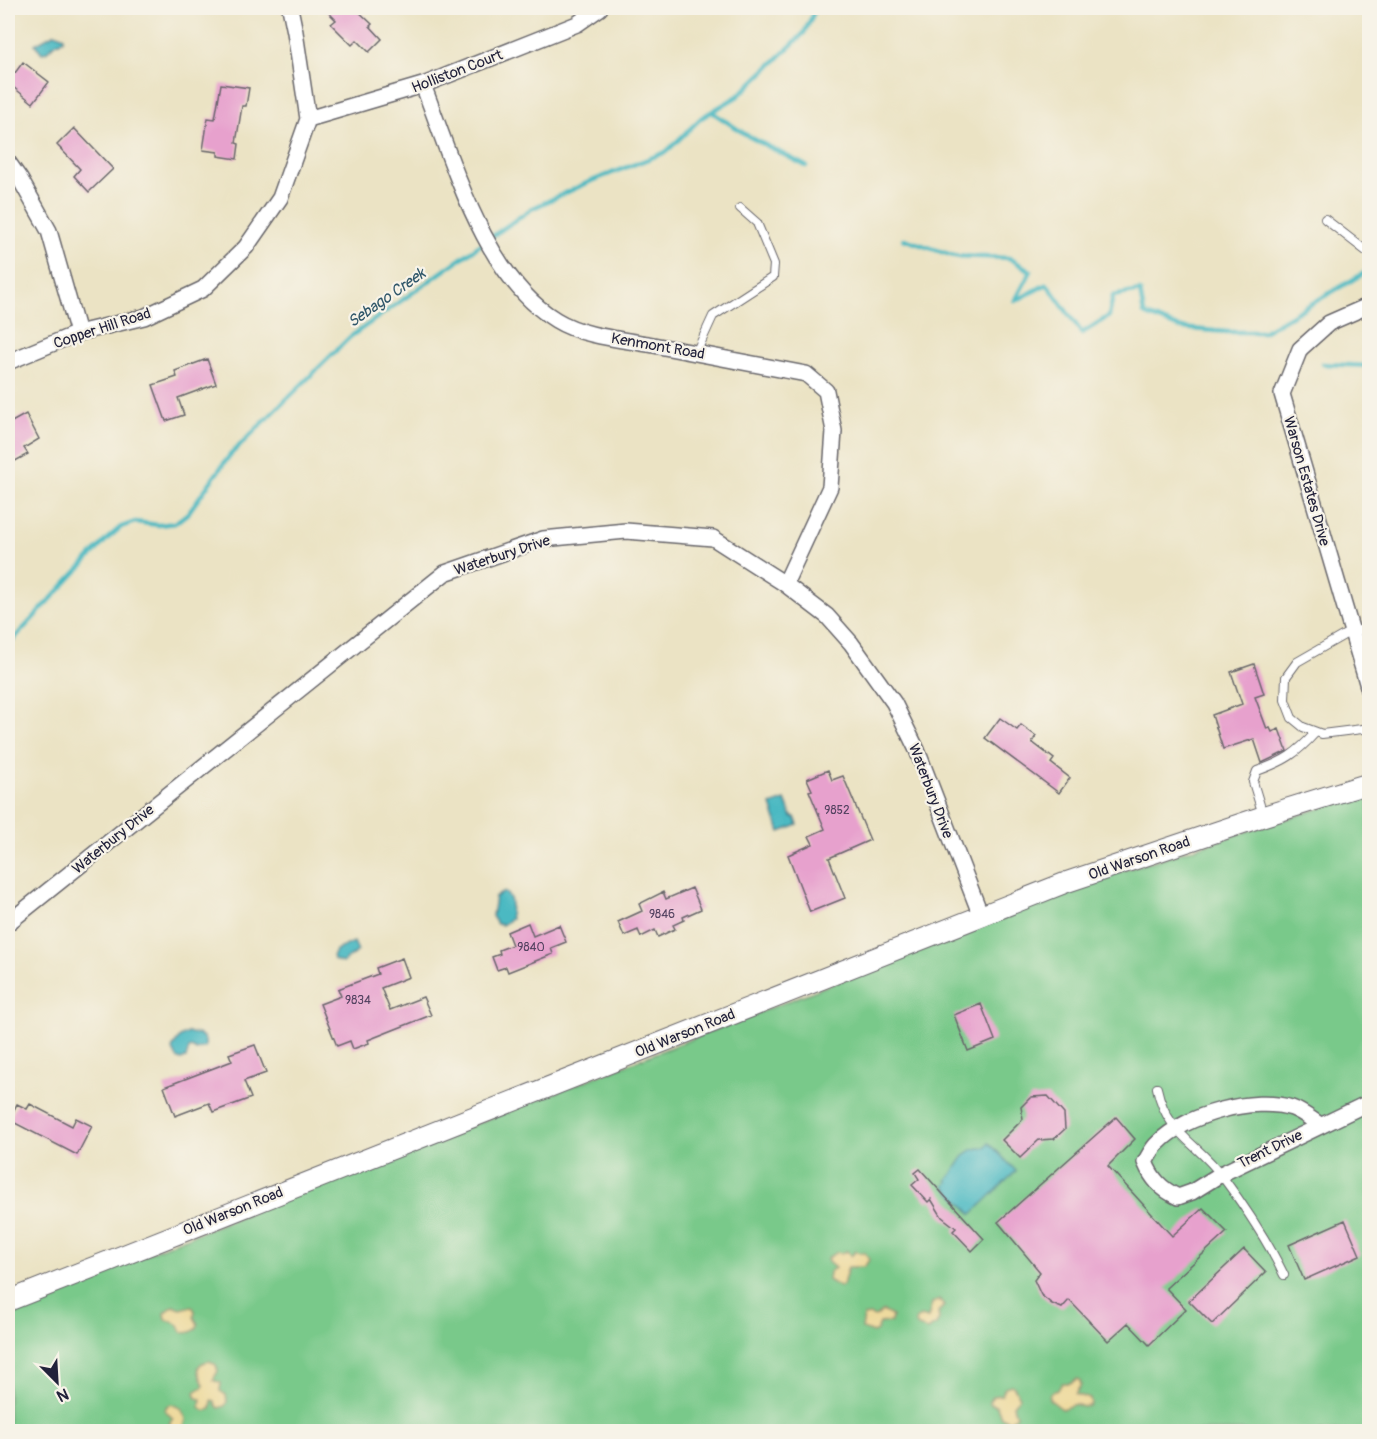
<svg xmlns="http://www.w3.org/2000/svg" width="1377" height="1439" font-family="Pangolin,sans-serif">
<rect width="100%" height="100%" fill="#f7f3e8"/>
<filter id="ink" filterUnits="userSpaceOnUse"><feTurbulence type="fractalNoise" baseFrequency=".0167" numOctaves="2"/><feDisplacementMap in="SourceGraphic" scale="12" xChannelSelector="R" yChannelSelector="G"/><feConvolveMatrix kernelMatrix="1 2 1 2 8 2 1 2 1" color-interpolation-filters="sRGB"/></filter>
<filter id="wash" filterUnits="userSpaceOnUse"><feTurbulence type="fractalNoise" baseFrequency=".008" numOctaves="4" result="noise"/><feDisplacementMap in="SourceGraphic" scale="24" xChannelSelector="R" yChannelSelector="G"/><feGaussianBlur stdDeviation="1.35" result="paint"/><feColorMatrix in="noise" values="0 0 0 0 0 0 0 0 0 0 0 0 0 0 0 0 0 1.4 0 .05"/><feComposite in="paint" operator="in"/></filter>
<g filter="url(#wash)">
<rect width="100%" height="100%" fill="#ebe3c4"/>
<!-- green -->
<path fill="#79c98a" stroke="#4e7662" stroke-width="1.5" d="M1369,793v638l-1361,1v-124l1098,-432z"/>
<!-- sand -->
<path fill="#eeda9e" stroke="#887e6c" stroke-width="1.5" d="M847,1251l4,5 5,-5 4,2h5l4,7 -5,7h-16l-5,18 -4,2 -11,-7 1,-8 6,-4 -7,-6 -1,-4 10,-6 4,1z
M940,1300l4,6 -6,6 1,7 -3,6 -9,5 -9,-3 -3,-5 2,-4 4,-2 7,2 4,-15z
M173,1306l8,3 11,-3 3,5 -1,6 4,7c-1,7 -9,10 -16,8l-3,-7 -13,-6 -1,-6z
M883,1311l9,5 -1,6 -11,1 -3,8 -4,2 -11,-4 2,-13 5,-1 6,2z
M210,1361l6,4 2,6 -5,9 8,3 -1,8 6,4 1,6 -2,5 -6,2 -3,-2 -1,-5 -3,-1 -1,9 -6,2 -5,-4 1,-8 -4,-1 -2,-6 9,-6c-3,-11 -14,-22 6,-25z
M1077,1379l3,2 1,4 -6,9 15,5 1,5 -2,2 -6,1 -8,-3 -13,5 -13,-10 1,-6 8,-3 4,-7h8z
M1011,1385l3,2 6,10 -7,8 3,11 -6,5 -9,-4 -4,-11 -7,-2 -1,-3 4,-5 9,-1 3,-8z
M171,1404l10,4 5,11 -2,8c-4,5 -9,5 -14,0v-6l3,-2 -8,-9 1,-3z"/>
<!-- water -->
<path fill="#4bb9c2" stroke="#366e7e" stroke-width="1.5" d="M55,33l9,4 -1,3 -8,4 -9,8 -4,1 -7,-9z
M785,800l7,17h3l3,8 -18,7 -9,-27z
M504,892c12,8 4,17 7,27l-9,6 -5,-1 -5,-8 3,-19z
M354,942l4,9 -16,12 -8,-3 -1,-6 3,-4z
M188,1033c10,0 19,2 17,14l-9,3 -5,-3 -2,1 -3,10 -5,2 -4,-2 -5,-10 8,-11z
M989,1143l27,28 -44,43 -28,-28 5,-4 -2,-2c13,-12 14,-33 37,-32z"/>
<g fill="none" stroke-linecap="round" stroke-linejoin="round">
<!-- stream -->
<path stroke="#4bb9c2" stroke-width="4.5" d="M712,112l36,24 58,30
M904,239l50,17 55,2 22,13 -16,30 32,-17 35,49 27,-17 4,-20 27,-5 4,23 36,14 47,4h36l103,-60
M1323,364l47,2
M8,645l99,-106 14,-12 14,-5 24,3 16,-2 13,-10 42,-58 120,-118 181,-128 58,-27 77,-30 35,-34 37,-22 37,-35 29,-28 12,-25"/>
</g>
<g id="blocks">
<!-- building -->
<path fill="#e7a1cd" d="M324,8h31l17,16 -2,2 12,13 -13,13 -12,-12 -5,5 -21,-21 5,-4z
M23,62l26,20 -16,21 -25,-20v-16l7,6z
M221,84l28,4 -3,18h-4l-6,37 3,1 -2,15 -19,-3v-4l-15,-2 5,-32 7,1z
M74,128l39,41 -24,23 -15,-16 6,-7 -23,-24z
M207,359l9,25 -38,14 6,17 -18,6 -13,-36 24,-8 -2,-6z
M26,414l13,25 -15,9 4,6 -20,11v-41z
M1254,664l10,30 -9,3 12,32 3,-1 2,4 7,-3 8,22 -25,12 -8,-24 -31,10 -11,-34 30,-11 -11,-32z
M1000,718l17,12 4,-5 15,11 -4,6 22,17 -3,4 19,15 -11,15 -74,-55z
M828,770l4,10 11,-4 27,64 -41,18 16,40 -35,14 -22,-57 25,-11 -4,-8 16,-7 -16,-38 3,-1 -5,-11z
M692,888l9,21 -18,8 1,3 -11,5 2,4 -17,8 -3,-7 -14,7 -3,-7 -14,6 -6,-14 24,-11 -3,-7 24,-12 3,7z
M528,923l5,13 26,-11 7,17 -15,6 2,6 -45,18 -2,-5 -9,3 -5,-13 8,-3 -1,-4 13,-5 -5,-13z
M402,958l7,19 -28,11 9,22 33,-13 8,18 -63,25 1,3 -16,6 -3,-8 -13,5 -17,-42 21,-8 -3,-7 40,-15 -2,-6z
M981,1004l14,36 -27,11 -14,-36z
M255,1045l11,28 -22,8 7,17 -38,14 -4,-9 -34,13 -11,-29 68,-26 -3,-7z
M1048,1096l16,18 1,15 -11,10 -15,1 -19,18 -18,-18 21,-21 -2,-12 10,-10z
M17,1104l10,5 3,-5 42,22 4,-8 16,8 -15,29 -68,-35z
M1116,1117l19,22 -27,27 64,70 31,-28 24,24 -61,56 20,21 -37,36 -21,-22 -20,18 -39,-41 -7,8 -10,-4 -11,-9 -7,-15 6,-8 -42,-50z
M920,1169l64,70 -12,12 -19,-20 3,-3 -14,-11 -11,-18 -3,3 -16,-17 7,-6 -4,-6z
M1345,1220l15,35 -56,25 -15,-35z
M1244,1249l22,23 -54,52 -23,-23z"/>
</g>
</g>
<g filter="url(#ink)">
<use href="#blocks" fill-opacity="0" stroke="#68666b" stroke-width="1.5"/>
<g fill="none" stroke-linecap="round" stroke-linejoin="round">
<defs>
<path id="service" d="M1325,219l45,35
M696,353l17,-37 60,-39 1,-13 -17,-41 -17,-15
M1370,629l-19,2 -54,31 -11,15 -1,23 7,18 11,9 19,7 48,-6
M1263,815l-10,-33 4,-11c28,-10 39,-17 59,-39
M1157,1088c10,47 40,54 65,88 23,31 45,64 62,99"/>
<path id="minor" d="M423,85c29,74 61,192 133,235 26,16 62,19 92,24 53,10 105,20 158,30l20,17 8,40 -4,56 -45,97
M308,119l115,-34 154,-61 23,-16
M8,162l12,17 29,52 29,102
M1370,305l-41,18 -29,26 -18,45 88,299
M8,362l70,-29 66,-16 59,-28 43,-42 34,-49 28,-79 -13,-87 -5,-24
M8,923l437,-350 98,-34 83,-8 87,7 72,46 42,32 24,27 43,60 23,47 64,166
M1320,1125c-9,-6 -19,-14 -28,-17 -38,-12 -106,6 -134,35 -6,5 -9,13 -13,19 7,17 16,27 33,35l14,-5 29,-18 149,-72"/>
<path id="tertiary" d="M8,1301l1059,-419 197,-66 106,-33"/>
</defs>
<!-- service casing -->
<use href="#service" stroke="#68666b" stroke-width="10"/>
<!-- minor casing -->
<use href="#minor" stroke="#68666b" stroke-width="18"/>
<!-- tertiary casing -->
<use href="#tertiary" stroke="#68666b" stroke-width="22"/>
<!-- service -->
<use href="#service" stroke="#fff" stroke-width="8"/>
<!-- minor -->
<use href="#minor" stroke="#fff" stroke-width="15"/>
<!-- tertiary -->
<use href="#tertiary" stroke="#fff" stroke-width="20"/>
</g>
</g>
<g text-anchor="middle" stroke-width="4.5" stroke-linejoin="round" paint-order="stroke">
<!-- number labels -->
<g font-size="12" fill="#534260">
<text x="837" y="814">9852</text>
<text x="662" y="918">9846</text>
<text x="531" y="951">9840</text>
<text x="358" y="1004">9834</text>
</g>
<!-- street labels -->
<g font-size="15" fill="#22223b" stroke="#f7f3e8">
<text transform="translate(457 71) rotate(-21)" y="5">Holliston Court</text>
<text transform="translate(102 328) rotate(-18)" y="5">Copper Hill Road</text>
<text transform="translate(658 346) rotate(10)" y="5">Kenmont Road</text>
<text transform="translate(1307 481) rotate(74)" y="5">Warson Estates Drive</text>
<text transform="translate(502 555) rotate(-18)" y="5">Waterbury Drive</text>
<text transform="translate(931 791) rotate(69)" y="5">Waterbury Drive</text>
<text transform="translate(113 839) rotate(-39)" y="5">Waterbury Drive</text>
<text transform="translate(1139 858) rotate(-19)" y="5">Old Warson Road</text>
<text transform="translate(685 1033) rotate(-22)" y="5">Old Warson Road</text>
<text transform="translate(1270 1149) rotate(-26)" y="5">Trent Drive</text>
<text transform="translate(233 1211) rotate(-22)" y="5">Old Warson Road</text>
</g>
<!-- water labels -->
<g font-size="16" font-style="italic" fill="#30576a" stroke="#f7f3e8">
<text transform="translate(386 297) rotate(-35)" y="6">Sebago Creek</text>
</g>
</g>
<!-- margin -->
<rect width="1377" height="1439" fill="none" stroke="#f7f3e8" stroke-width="30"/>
<!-- north arrow -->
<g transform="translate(57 1382) rotate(156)" stroke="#f7f3e8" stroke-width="4.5" paint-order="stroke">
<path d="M0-4.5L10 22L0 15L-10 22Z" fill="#22223b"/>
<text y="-9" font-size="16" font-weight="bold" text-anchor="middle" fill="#22223b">N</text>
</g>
</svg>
